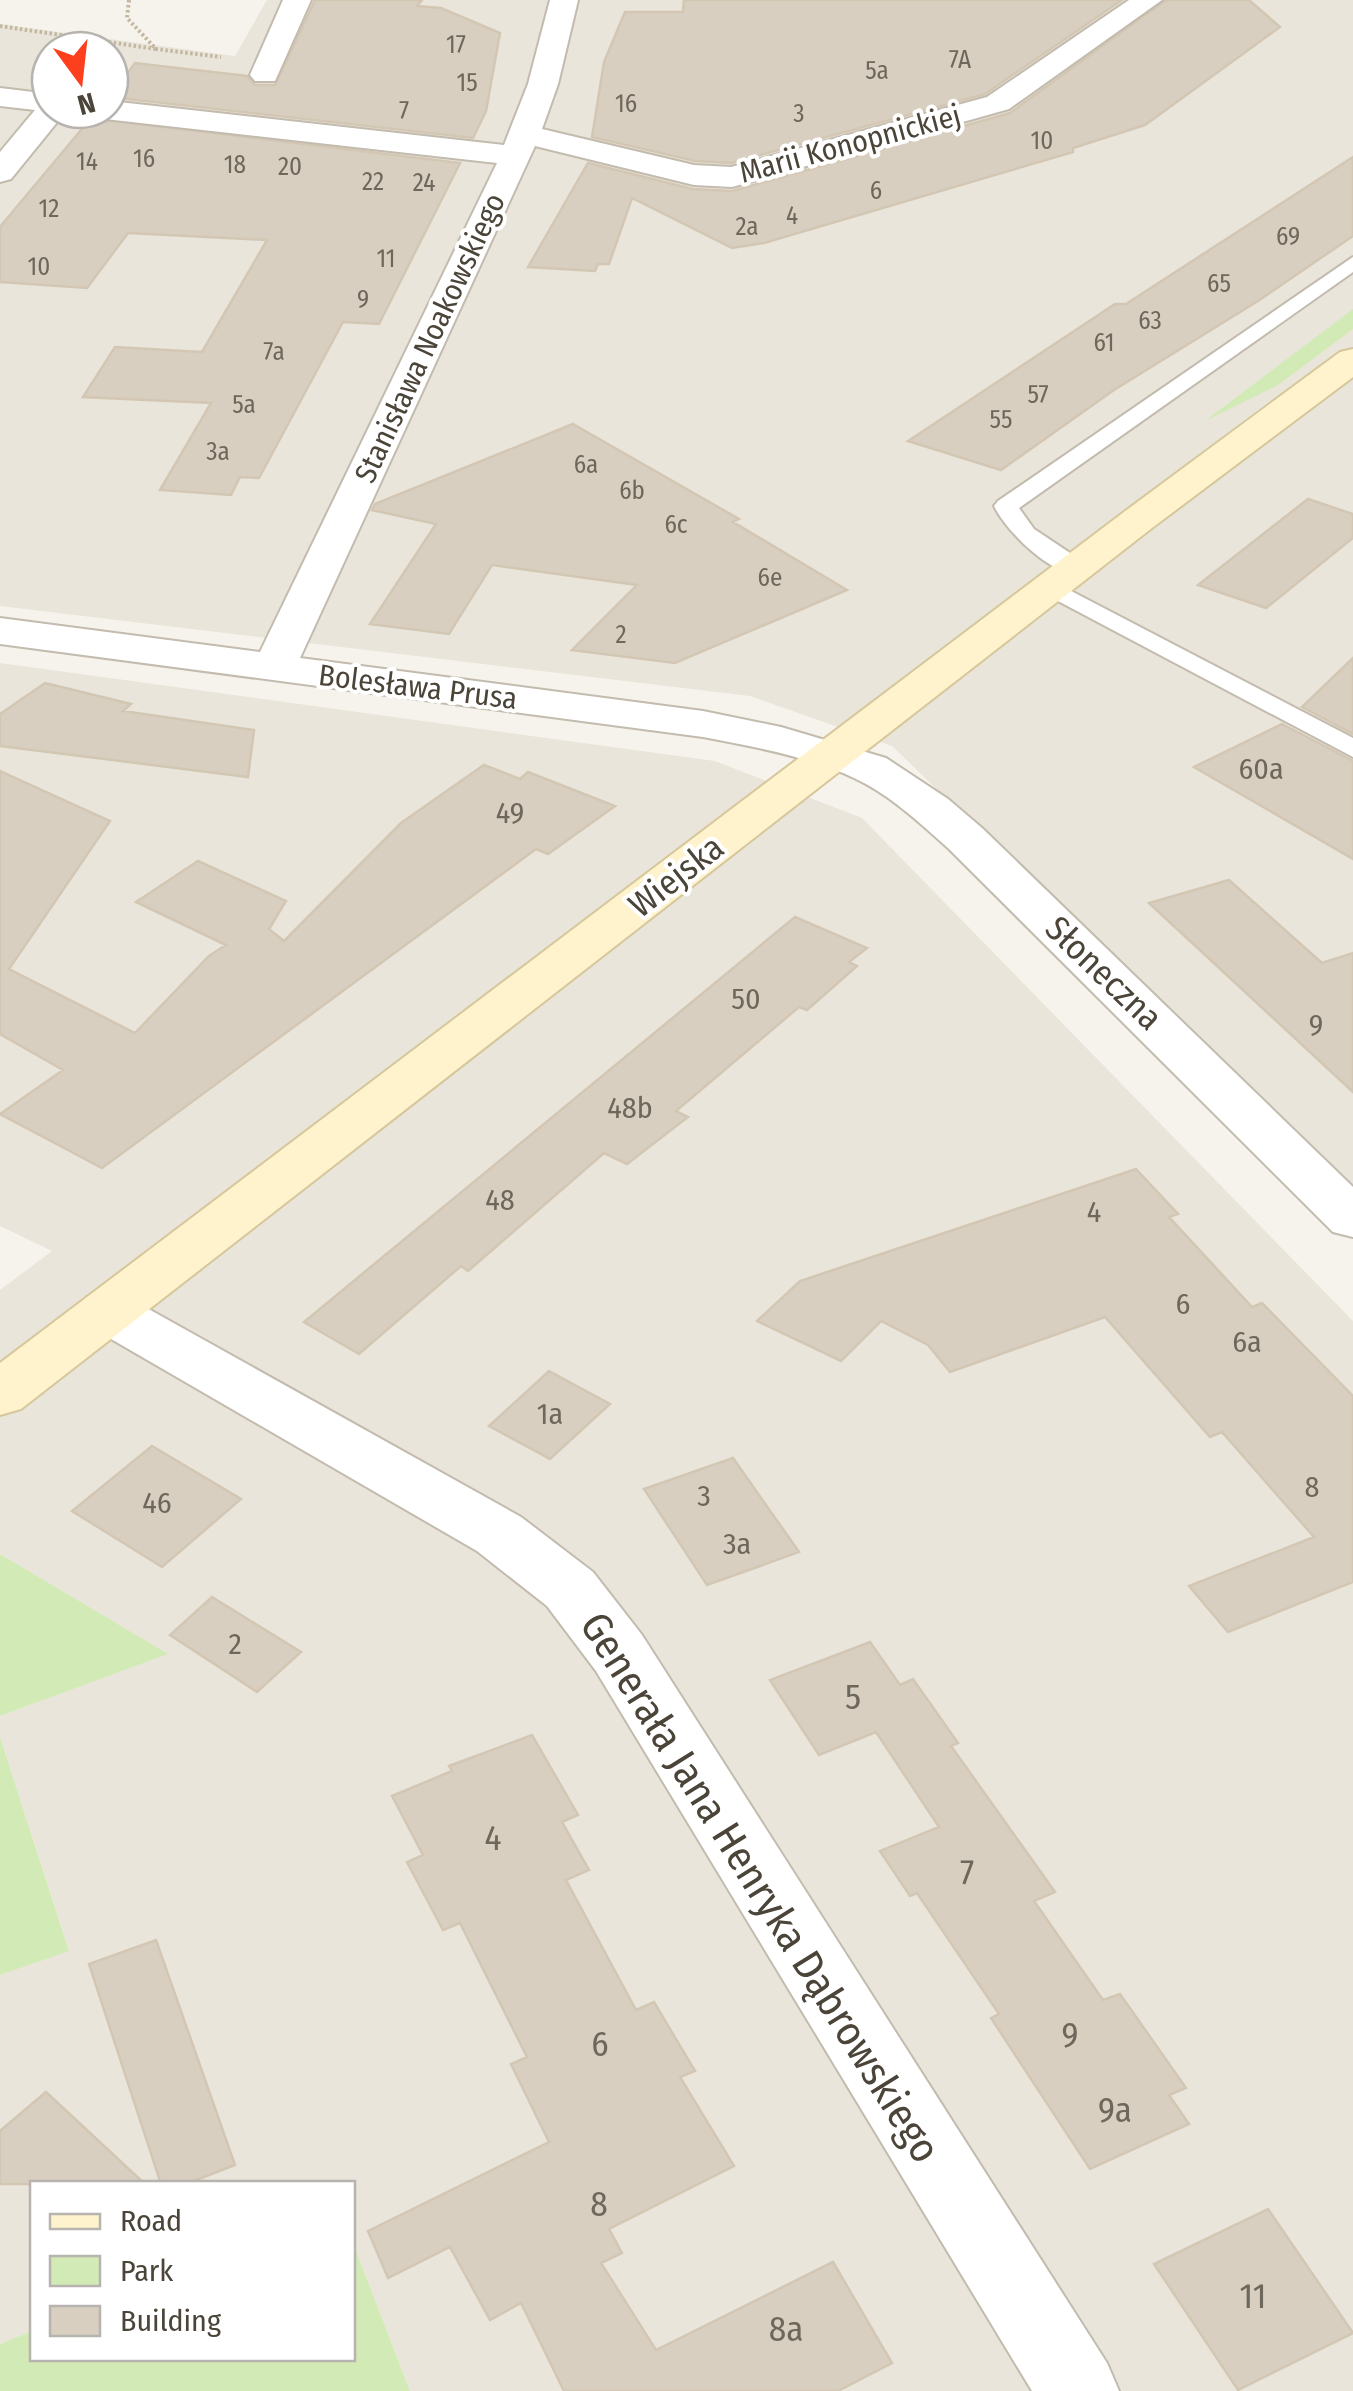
<svg xmlns="http://www.w3.org/2000/svg" width="1353" height="2391" font-family="'Fira Sans Condensed',sans-serif">
<rect width="100%" height="100%" fill="#f6f3ec"/>
<!-- residential -->
<path fill="#eae5da" fill-rule="evenodd" d="M267,0h1086v1191l-461,-445 -142,-50 -750,-90v-582l235,32zM50,50h60v60h-60z
M0,663l715,98 147,57 491,503v1070h-943l-57,-148 -1,-59h-320v147l-32,13v-369l69,-25 -69,-213v-21l167,-62 -167,-100v-264l52,-39 -52,-25z"/>
<!-- green -->
<path fill="#d2eab5" d="M1353,309v20l-75,56 -73,36z
M0,1554l168,100 -168,62z
M0,1737l69,214 -69,24z
M353,2243l57,148h-410v-47l32,-13v27h320z"/>
<!-- building -->
<path fill="#d8cfc1" stroke="#d3c7b4" stroke-width="2.5" d="M315,0h107l-5,6 24,2 59,25 -14,78 -13,27 -363,-41 25,-34 112,13 8,9h20z
M684,0h438l-137,94 -254,69 -36,-2 -103,-24 12,-75 21,-50h58z
M1166,0h83l31,27 -135,98 -72,23v4l-309,91 -32,5 -100,-50 -23,66h-11l-3,7 -67,-4 60,-104 105,26 39,2 278,-78z
M91,118l369,45 -81,161 -36,-2 -84,156 -19,-1 -9,18 -71,-5 51,-87 -128,-6 32,-50 87,5 65,-112 -139,-7 -41,55 -87,-6v-55z
M1353,157v79l-95,65 -144,89 -113,80 -93,-29 207,-137h11z
M573,424l166,95 -6,3 114,68 -172,73 -103,-13 65,-65 -145,-20 -43,69 -79,-10 66,-100 -64,-14 3,-6z
M1308,499l45,15v24l-87,70 -68,-23z
M1353,658v76l-51,-27z
M45,683l86,21 -8,7 131,19 -6,47 -248,-31v-32z
M1282,724l71,37v98l-159,-92z
M484,765l36,14 8,-7 87,34 -67,48 -12,-5 -434,319 -102,-54 63,-44 -63,-36v-263l110,50 -101,148 126,64 74,-77 17,-11 -90,-43 62,-41 88,40 -17,28 15,12 117,-118z
M1229,880l93,83 31,-10v139l-204,-189z
M795,917l72,31 -18,14 8,4 -50,44 -8,-3 -123,104 12,6 -61,47 -23,-11 -136,118 -7,-5 -102,88 -55,-32z
M1136,1169l42,45 -9,3 83,90 10,-4 91,93v186l-125,50 -39,-46 125,-49 -92,-105 -12,5 -105,-120 -155,55 -22,-27 -47,-24 -40,40 -84,-40 43,-40z
M549,1371l61,33 -60,55 -61,-33z
M152,1446l89,53 -79,68 -90,-56z
M733,1458l66,94 -92,33 -63,-96z
M212,1597l89,55 -44,40 -87,-57z
M870,1642l30,43 13,-6 45,64 -7,3 104,146 -21,9 69,99 17,-6 66,94 -17,7 20,29 -99,45 -99,-151 8,-4 -82,-121 -7,3 -30,-45 59,-24 -63,-95 -57,23 -49,-75z
M532,1735l46,80 -16,7 27,48 -23,10 70,130 18,-8 41,69 -15,6 54,89 -125,63 13,24 -21,10 55,87 177,-88 59,101 -54,28h-274l-43,-88 -31,17 -40,-73 -62,31 -20,-47 181,-89 -38,-78 16,-7 -67,-134 -17,7 -36,-68 16,-7 -31,-59 60,-25 -3,-5z
M156,1940l79,225 -49,19h-25l-72,-220z
M46,2092l99,92h-145v-53z
M1268,2209l85,124 -115,57 -84,-126z"/>
<g fill="none" stroke-linecap="round" stroke-linejoin="round">
<defs>
<path id="lane" d="M1353,257v15l-334,236 15,21 51,34 3,5 -3,5c-30,8 -79,-42 -91,-67l4,-5z
M1050,580l303,158v19l-312,-165 -3,-5 3,-5z"/>
<path id="street" d="M283,0h28l-36,81h-20l-5,-6z
M550,0h28l-20,84 -16,45 152,36 37,2 256,-70 142,-97h33l-153,109 -277,78 -38,-2 -159,-39 -235,512 403,53 78,16 105,31 62,41 34,29 371,359v50l-20,-5 -385,-384c-28,-25 -59,-54 -94,-70 -43,-21 -104,-32 -151,-41l-703,-93v-26l260,34 237,-489 -392,-44 -11,-3 -4,-6h20v-9l394,44 24,-61z
M0,88l50,6v16h17l-56,69 -11,3v-30l35,-42 -35,-4z
M107,1291l20,6 394,220 72,55 49,63 465,728 12,28h-87l-436,-720 -49,-65 -70,-55 -390,-226 -9,-14 9,-14z"/>
<path id="secondary" d="M1353,349v28l-201,151 -1131,881 -21,6v-52l1124,-851 216,-160z"/>
</defs>
<!-- lane casing -->
<use href="#lane" stroke="#c2bbae" stroke-width="4"/>
<!-- street casing -->
<use href="#street" stroke="#c2bbae" stroke-width="4"/>
<!-- secondary casing -->
<use href="#secondary" stroke="#d6c79b" stroke-width="4"/>
<!-- path -->
<path stroke="#c4b79f" stroke-width="4" stroke-dasharray="2.5 2.5" stroke-linecap="butt" d="M129,0l-2,18 29,31 65,8
M0,26l156,23"/>
<!-- lane -->
<use href="#lane" fill="#fff" fill-rule="evenodd"/>
<!-- street -->
<use href="#street" fill="#fff" fill-rule="evenodd"/>
<!-- secondary -->
<use href="#secondary" fill="#fff3cd" fill-rule="evenodd"/>
</g>
<g text-anchor="middle" stroke-width="8" stroke-linejoin="round" paint-order="stroke">
<!-- far-number labels -->
<g font-size="25" fill="#6e675b">
<text x="456" y="53">17</text>
<text x="960" y="68">7A</text>
<text x="877" y="79">5a</text>
<text x="467" y="91">15</text>
<text x="626" y="112">16</text>
<text x="404" y="119">7</text>
<text x="799" y="122">3</text>
<text x="1042" y="149">10</text>
<text x="144" y="167">16</text>
<text x="87" y="170">14</text>
<text x="235" y="173">18</text>
<text x="290" y="175">20</text>
<text x="373" y="190">22</text>
<text x="424" y="191">24</text>
<text x="876" y="199">6</text>
<text x="49" y="217">12</text>
<text x="792" y="224">4</text>
<text x="747" y="235">2a</text>
<text x="1288" y="245">69</text>
<text x="386" y="267">11</text>
<text x="39" y="275">10</text>
<text x="1219" y="292">65</text>
<text x="363" y="308">9</text>
<text x="1150" y="329">63</text>
<text x="1104" y="351">61</text>
<text x="274" y="360">7a</text>
<text x="1038" y="403">57</text>
<text x="244" y="413">5a</text>
<text x="1001" y="428">55</text>
<text x="218" y="460">3a</text>
<text x="586" y="473">6a</text>
<text x="632" y="499">6b</text>
<text x="676" y="533">6c</text>
<text x="770" y="586">6e</text>
<text x="621" y="643">2</text>
</g>
<!-- far-street labels -->
<g font-size="30" fill="#4b4439" stroke="#fff">
<text transform="translate(850 144) rotate(-15)" y="10">Marii Konopnickiej</text>
<text transform="translate(430 338) rotate(-65)" y="10">Stanisława Noakowskiego</text>
<text transform="translate(418 687) rotate(7)" y="10">Bolesława Prusa</text>
</g>
<!-- number labels -->
<g font-size="30" fill="#6e675b">
<text x="1261" y="779">60a</text>
<text x="510" y="823">49</text>
<text x="746" y="1009">50</text>
<text x="1316" y="1035">9</text>
<text x="630" y="1118">48b</text>
<text x="500" y="1210">48</text>
<text x="1094" y="1222">4</text>
<text x="1183" y="1314">6</text>
<text x="1247" y="1352">6a</text>
<text x="550" y="1424">1a</text>
<text x="1312" y="1497">8</text>
<text x="704" y="1506">3</text>
<text x="157" y="1513">46</text>
<text x="737" y="1554">3a</text>
<text x="235" y="1654">2</text>
</g>
<!-- street labels -->
<g font-size="35" fill="#4b4439" stroke="#fff">
<text transform="translate(676 876) rotate(-38)" y="12">Wiejska</text>
<text transform="translate(1104 973) rotate(44)" y="12">Słoneczna</text>
</g>
<!-- near-number labels -->
<g font-size="35" fill="#6e675b">
<text x="853" y="1709">5</text>
<text x="493" y="1850">4</text>
<text x="967" y="1884">7</text>
<text x="1070" y="2047">9</text>
<text x="600" y="2056">6</text>
<text x="1115" y="2122">9a</text>
<text x="599" y="2216">8</text>
<text x="1253" y="2308">11</text>
<text x="786" y="2341">8a</text>
</g>
<!-- near-street labels -->
<g font-size="42" fill="#4b4439" stroke="#fff">
<text transform="translate(761 1887) rotate(58)" y="15">Generała Jana Henryka Dąbrowskiego</text>
</g>
</g>
<!-- legend -->
<rect x="30" y="2181" width="325" height="180" fill="#ffffff" stroke="#b7b4b0" stroke-width="2.5"/>
<rect x="50" y="2214" width="50" height="15" fill="#fff3cd" stroke="#b7b4b0" stroke-width="2.5"/>
<text x="120" y="2231" font-size="30" fill="#4b4439">Road</text>
<rect x="50" y="2256" width="50" height="30" fill="#d2eab5" stroke="#b7b4b0" stroke-width="2.5"/>
<text x="120" y="2281" font-size="30" fill="#4b4439">Park</text>
<rect x="50" y="2306" width="50" height="30" fill="#d8cfc1" stroke="#b7b4b0" stroke-width="2.5"/>
<text x="120" y="2331" font-size="30" fill="#4b4439">Building</text>
<!-- north arrow -->
<g transform="translate(80 80) rotate(165)"><circle r="48" fill="#ffffff" stroke="#b7b4b0" stroke-width="2.5"/>
<path d="M0-8L18 38L0 25L-18 38Z" fill="#fc3f1d"/>
<text y="-15" font-size="28" font-weight="bold" text-anchor="middle" fill="#4b4439">N</text>
</g>
</svg>
